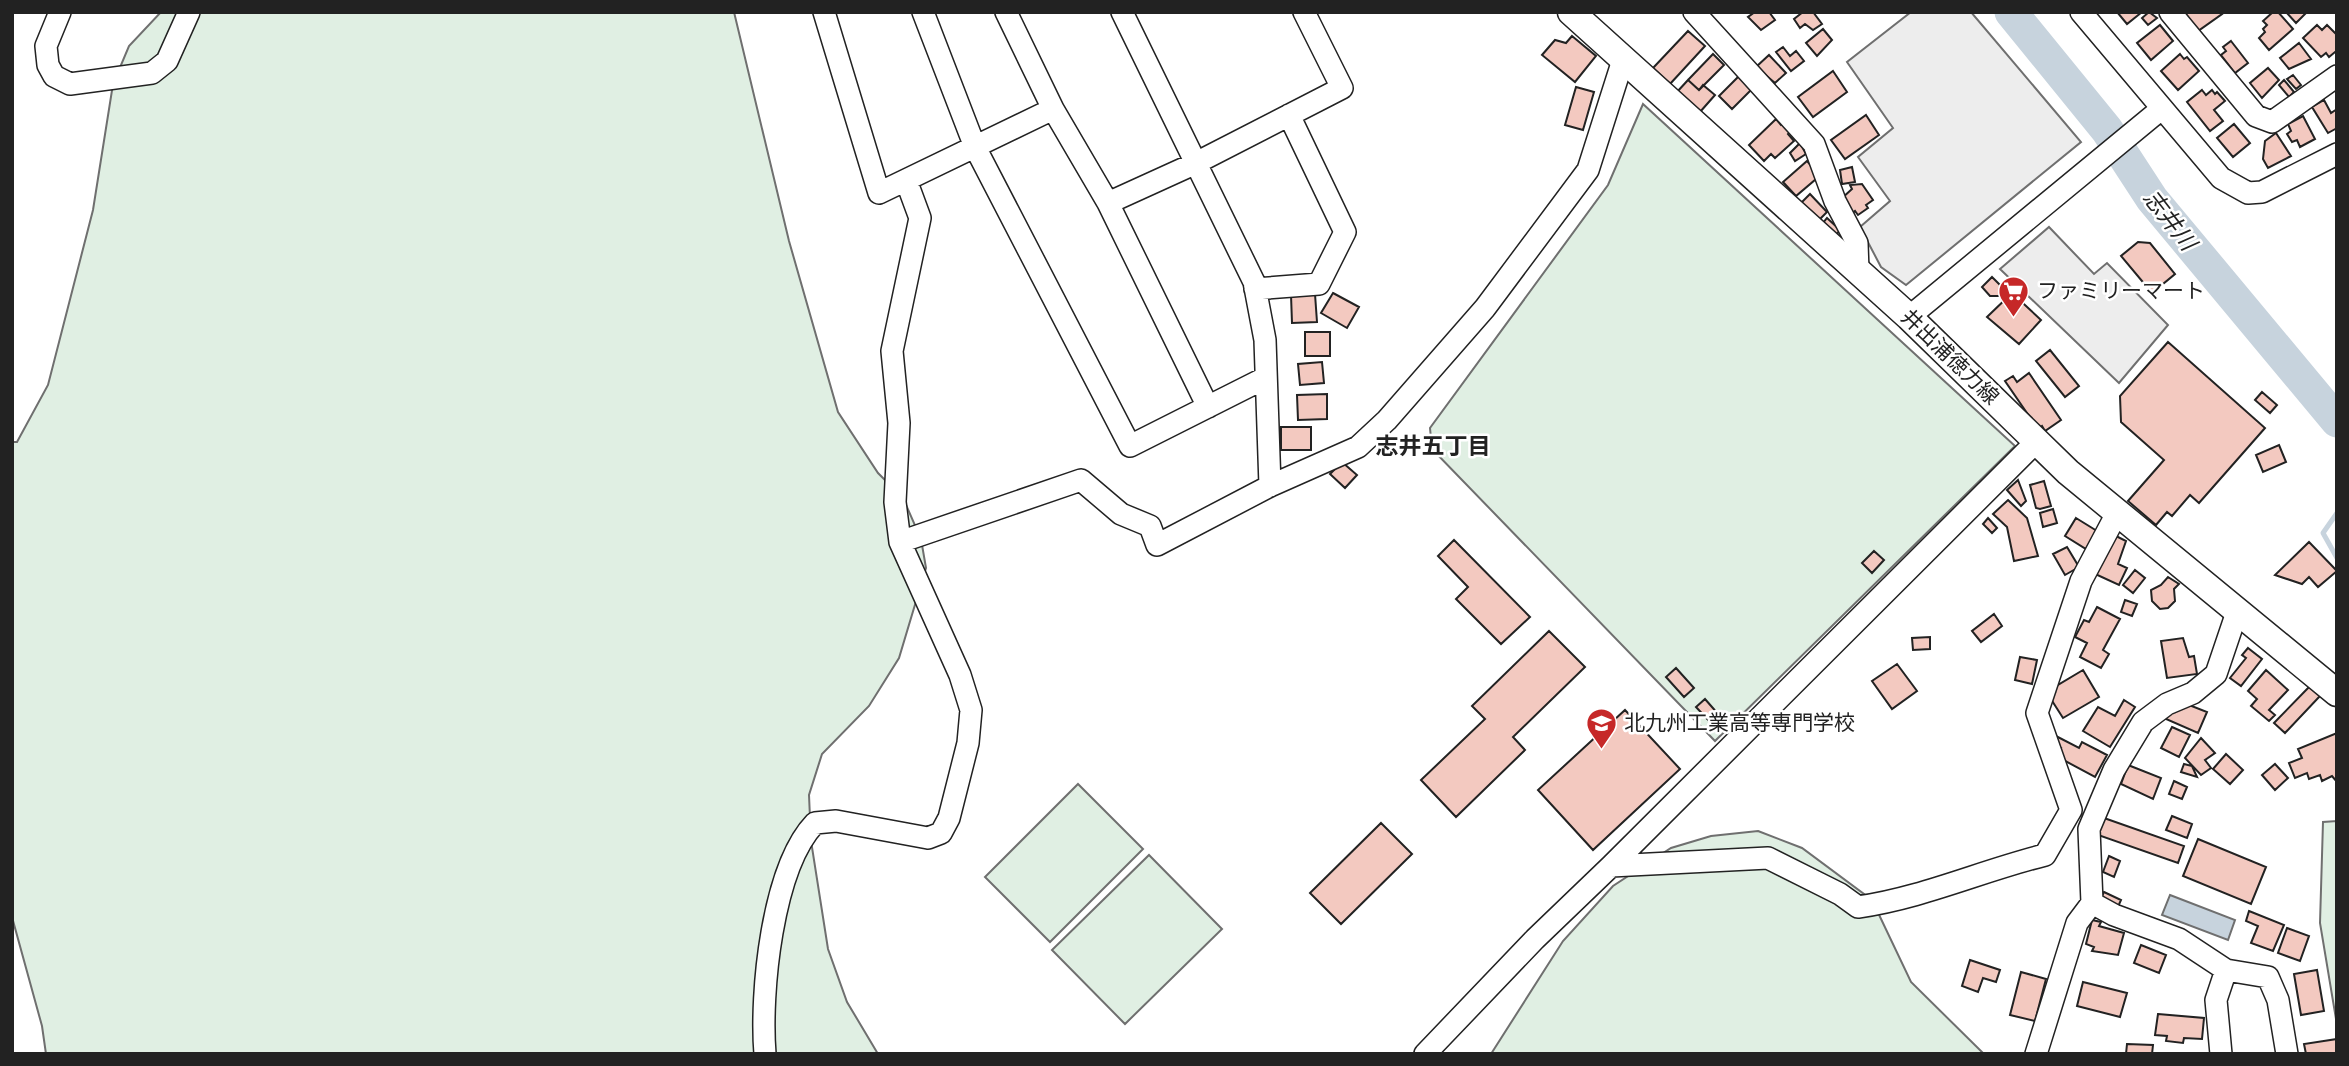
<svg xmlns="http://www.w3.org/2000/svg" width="2349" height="1066" font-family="'Alegreya Sans','Noto Sans JP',sans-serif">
<rect width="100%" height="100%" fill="#fff"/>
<!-- green -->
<path fill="#e0efe3" stroke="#6f6f6f" stroke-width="2" d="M161,12h573l55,229 49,171 40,61 25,25 18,41 5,29 -27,90 -30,48 -47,48 -13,41 2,46 17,108 19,53 31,52h-832l-4,-28 -30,-109v-475h5l31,-57 45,-175 20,-126 16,-38z
M1643,104l372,342 -300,295 -283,-292 -2,-21 178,-243z
M1078,784l65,65 -93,93 -65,-65z
M2337,821v204l-17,-102 3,-101z
M1758,831l44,17 70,52 39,82 73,72h-493l72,-113 50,-55 58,-38 40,-12z
M1149,855l73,74 -97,95 -73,-74z"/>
<!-- parking -->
<path fill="#ededed" stroke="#6f6f6f" stroke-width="2" d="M1911,12h60l110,130 -175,143 -25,-18 -21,-40 30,-26 -32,-44 35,-29 -46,-66z
M2049,227l45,47 13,-11 61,62 -49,58 -119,-114z"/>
<!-- water -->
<path fill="#c7d3dd" stroke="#6f6f6f" stroke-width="2" d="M2170,895l65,25 -7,20 -66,-25z"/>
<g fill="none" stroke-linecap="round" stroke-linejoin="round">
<!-- stream -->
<path stroke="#c7d3dd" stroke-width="5" d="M2337,513l-14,20 14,25"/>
<!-- river -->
<path stroke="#c7d3dd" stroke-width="33" d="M2011,12l96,118 45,69 185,222"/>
</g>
<!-- building -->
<path fill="#f3c9c0" stroke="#222" stroke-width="2" d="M1755,12h14l6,8 -14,10 -13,-13z
M1803,12h10l9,12 -9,6 -8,-6 -5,4 -6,-9z
M2117,12h25l-15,12z
M2149,12l8,6 -9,7 -6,-7z
M2220,12l2,2 -24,17 -13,-18z
M2273,12h5l15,17 -24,21 -10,-12 6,-6 -2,-3 4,-4 -4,-4z
M2286,12h21l-11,11z
M2160,25l13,16 -22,19 -14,-17z
M2317,25l5,5 5,-5 10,10v19l-2,-2 -6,5 -3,-4 -5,4 -18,-19z
M1823,29l9,11 -15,16 -11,-13z
M1688,31l17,15 -35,38 -17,-16z
M1572,36l24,20 -21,26 -33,-27 13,-15 11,3z
M2231,41l17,22 -13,10 -14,-18 5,-4 -3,-4z
M2299,43l12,16 -22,10 -9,-11z
M1783,47l7,9 6,-5 8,10 -13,10 -15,-19z
M1713,54l11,11 -25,25 -11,-10z
M2180,54l4,5 3,-2 12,14 -21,19 -17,-19z
M1769,55l17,18 -11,10 -19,-16z
M2268,68l11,12 -17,18 -12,-15z
M1833,71l14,21 -34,25 -15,-20z
M1741,74l13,13 -22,22 -13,-13z
M2293,75l8,10 -5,4 -9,-10z
M1688,80l11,10 4,-5 12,10 -15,17 -23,-20z
M2284,80l10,12 -5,5 -10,-12z
M1576,87l18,5 -11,38 -18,-5z
M2202,90l4,5 6,-5 3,4 2,-2 8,9 -11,9 9,11 -13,10 -23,-29z
M2324,100l7,13 6,-4v19l-9,5 -16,-26z
M1866,115l13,20 -34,24 -14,-19z
M2303,116l12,23 -15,8 -3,-7 -5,2 -5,-8 4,-3 -3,-7z
M1776,119l5,6 4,-3 7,8 -4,4 6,7 -19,17 -4,-4 -7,7 -15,-16z
M2234,124l16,19 -17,14 -16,-19z
M2276,133l15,23 -23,12 -5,-9 2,-18z
M1800,143l6,11 -11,7 -5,-8z
M1807,161l8,9 1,9 -20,17 -13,-14z
M1852,167l3,15 -13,2 -2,-14z
M1862,184l11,16 -7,5 2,3 -10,7 -3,-4 -4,3 -10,-15 11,-10 -2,-4z
M1810,194l17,18 -8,8 -18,-17z
M1827,218l13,12 -4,5 -13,-12z
M2138,242l12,1 25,31 -23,19 -31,-37z
M1992,277l16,16 -2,3h-16l-8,-9z
M1333,293l26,14 -12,21 -26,-15z
M2012,293l29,27 -22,24 -32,-27z
M1315,294l2,28 -25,1 -1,-28z
M1305,332h25v24h-25z
M2168,342l97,86 -66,75 -9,-8 -18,21 -5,-4 -11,13 -28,-24 36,-41 -43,-38 -1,-26z
M2050,350l29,36 -14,11 -29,-36z
M1322,362l2,21 -24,2 -2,-21z
M2029,373l32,47 -16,11 -3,-5 -4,3 -33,-48 8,-5 4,6z
M2262,392l15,13 -7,8 -15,-13z
M1327,394v25l-29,1 -1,-25z
M1281,427h30v23h-30z
M2279,445l7,17 -23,10 -7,-17z
M1342,462l15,13 -12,13 -15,-14z
M2018,480l8,21 -5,5 -14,-16z
M2044,481l7,25 -11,3 -4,-1 -6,-23z
M2008,500l19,18 11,38 -24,5 -7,-34 -14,-13z
M2053,509l4,14 -14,4 -3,-14z
M1988,518l9,10 -5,5 -9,-9z
M2076,518l21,13 -11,18 -21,-13z
M2114,535l12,6 -8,23 9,4 -8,17 -26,-12z
M1454,540l76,77 -29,27 -45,-45 12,-12 -30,-31z
M2309,542l28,29 -19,16 -9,-10 -7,7 -27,-9z
M2067,547l12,20 -14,8 -12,-21z
M1874,551l10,9 -12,13 -10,-10z
M2135,570l10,8 -12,15 -10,-8z
M2168,577l11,7 -5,5 1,12 -7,7 -8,1 -8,-8 -1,-11 10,-5z
M2125,600l12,4 -5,12 -11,-4z
M2097,607l23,12 -17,31 6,4 -8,14 -21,-11 7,-14 -12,-6 9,-17 5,2z
M1994,614l8,12 -21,16 -9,-11z
M1549,631l36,36 -72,70 12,13 -69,67 -35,-37 64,-61 -13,-13z
M1930,637v12l-17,1 -1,-12z
M2183,638l6,19 5,-1 3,18 -30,4 -6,-37z
M2248,648l14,11 -21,27 -11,-8 16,-20 -4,-3z
M2020,657l17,3 -5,24 -17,-4z
M1897,664l20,27 -25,18 -20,-28z
M1676,668l18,20 -10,9 -18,-20z
M2083,670l16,27 -36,21 -14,-22 6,-4 -2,-4z
M2266,670l22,20 -19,20 6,5 -6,6 -18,-15 6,-7 -9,-8z
M2310,686l10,10 -35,37 -11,-10z
M1705,699l14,16 -8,8 -15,-16z
M2124,700l11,7 -25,40 -27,-16 15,-24 17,9z
M2179,701l28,11 -9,21 -32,-14 4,-10z
M1625,710l55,59 -87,81 -55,-60z
M2172,727l18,8 -11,22 -18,-9z
M2337,733v49l-5,-6 -10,5 -2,-6 -11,4 -2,-6 -12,5 -6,-15 13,-5 -4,-9z
M2052,734l27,14 3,-6 25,13 -12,22 -39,-21 5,-8 -13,-7z
M2201,738l14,15 -10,7 6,8 -10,7 -16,-17z
M2226,754l17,16 -13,14 -17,-15z
M2184,764l8,2 5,11 -16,-5z
M2275,764l13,14 -13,12 -13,-15z
M2128,765l33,13 -8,21 -32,-15z
M2174,781l13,6 -5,12 -13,-5z
M2172,816l20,8 -5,14 -21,-8z
M2104,818l80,28 -6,17 -80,-28z
M1381,823l31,31 -71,70 -31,-31z
M2198,839l68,28 -15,37 -68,-28z
M2109,856l11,5 -6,16 -11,-5z
M2104,892l17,8 -4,9 -18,-8z
M2249,911l35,14 -11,26 -22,-8 7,-17 -12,-5z
M2092,920l9,2 -2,4 25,7 -6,22 -26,-4 2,-4 -8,-3z
M2287,928l22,8 -9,25 -22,-8z
M2141,945l25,10 -7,18 -25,-10z
M1970,960l30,10 -4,12 -13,-4 -5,14 -16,-6z
M2317,970l7,41 -23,4 -7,-41z
M2021,972l25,7 -11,42 -25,-6z
M2083,982l44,11 -7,24 -43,-11z
M2158,1014l46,4 -2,21 -18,-1 -1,5 -17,-2 1,-5 -12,-1z
M2337,1039v15h-31l-2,-10z
M2127,1044l26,1 -1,9h-26z"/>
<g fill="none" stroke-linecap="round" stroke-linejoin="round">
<defs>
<path id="minor" d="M60,12l-14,34 2,19 6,11 16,8 82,-11 15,-12 22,-49
M824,12l55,181 174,-84
M923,12l52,135 155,299 135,-68
M1006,12l47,97 55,94 100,204
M1122,12l132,270 11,58 5,146
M1694,12l120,132 21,57 22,42 1,28
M2081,12l140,166 27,15 14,-1 75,-38
M2170,12l86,104 16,6 65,-46
M1108,203l88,-40 146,-75 -38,-76
M1255,289l64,-5 26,-52 -56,-117
M1909,317l251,-207
M900,542l181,-62 40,34 29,12 7,19 113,-59 88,-39 29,-27 98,-112 103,-138 35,-110
M2237,612l-21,62 -23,19 -26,11 -24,18 -29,48 -25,59 3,74 22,12 65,24 47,31 42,7 10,23 9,54
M1611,866l157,-8 72,36 18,13c64,-9 123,-36 187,-52l26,-45 -34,-97 44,-132 35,-66
M765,1054c-5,-61 7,-186 50,-231l21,-2 92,17 13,-5 8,-15 19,-75 3,-33 -11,-35 -60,-133 -5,-40 4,-79 -7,-72 28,-133 -14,-38
M1425,1054l110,-115 76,-73 426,-425
M2036,1054l41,-131 15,-20
M2221,1054l-5,-54 10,-30"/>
<path id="major" d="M1571,12l338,305 159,155 269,221"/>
</defs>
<!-- minor casing -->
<use href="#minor" stroke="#222" stroke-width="24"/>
<!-- major casing -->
<use href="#major" stroke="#222" stroke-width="29"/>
<!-- minor -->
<use href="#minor" stroke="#fff" stroke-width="21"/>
<!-- major -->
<use href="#major" stroke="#fff" stroke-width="26"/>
</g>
<!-- icons -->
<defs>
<symbol id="supermarket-pin" viewBox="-11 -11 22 30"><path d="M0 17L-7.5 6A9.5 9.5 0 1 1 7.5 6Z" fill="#c62828" stroke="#fff"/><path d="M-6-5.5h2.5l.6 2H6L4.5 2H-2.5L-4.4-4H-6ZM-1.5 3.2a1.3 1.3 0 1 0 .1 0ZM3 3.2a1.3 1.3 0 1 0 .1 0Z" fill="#fff"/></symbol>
<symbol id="school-pin" viewBox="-11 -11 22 30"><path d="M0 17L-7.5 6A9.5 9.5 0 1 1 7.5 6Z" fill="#c62828" stroke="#fff"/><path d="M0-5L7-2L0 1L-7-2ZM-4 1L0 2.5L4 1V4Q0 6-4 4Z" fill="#fff"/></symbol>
</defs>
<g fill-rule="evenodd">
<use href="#supermarket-pin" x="1996" y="274" width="35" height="47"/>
<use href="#school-pin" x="1584" y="706" width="35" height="47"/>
</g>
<g text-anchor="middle" stroke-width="5" stroke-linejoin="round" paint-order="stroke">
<!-- poi labels -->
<g font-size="21" fill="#222" stroke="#fff" text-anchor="start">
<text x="2037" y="298">ファミリーマート</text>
<text x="1624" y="730">北九州工業高等専門学校</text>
</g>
<!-- street labels -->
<g font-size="21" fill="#222" stroke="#fff">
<text transform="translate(1950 357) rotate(44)" y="7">井出浦徳力線</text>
</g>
<!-- water labels -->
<g font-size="23" font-style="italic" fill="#222" stroke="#fff">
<text transform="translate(2170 220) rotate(52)" y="8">志井川</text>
</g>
<!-- neighbourhood labels -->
<g font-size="23" font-weight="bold" fill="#222" stroke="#fff">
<text x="1433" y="454">志井五丁目</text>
</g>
</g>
<!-- border -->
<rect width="2349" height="1066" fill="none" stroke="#222222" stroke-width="28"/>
</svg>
